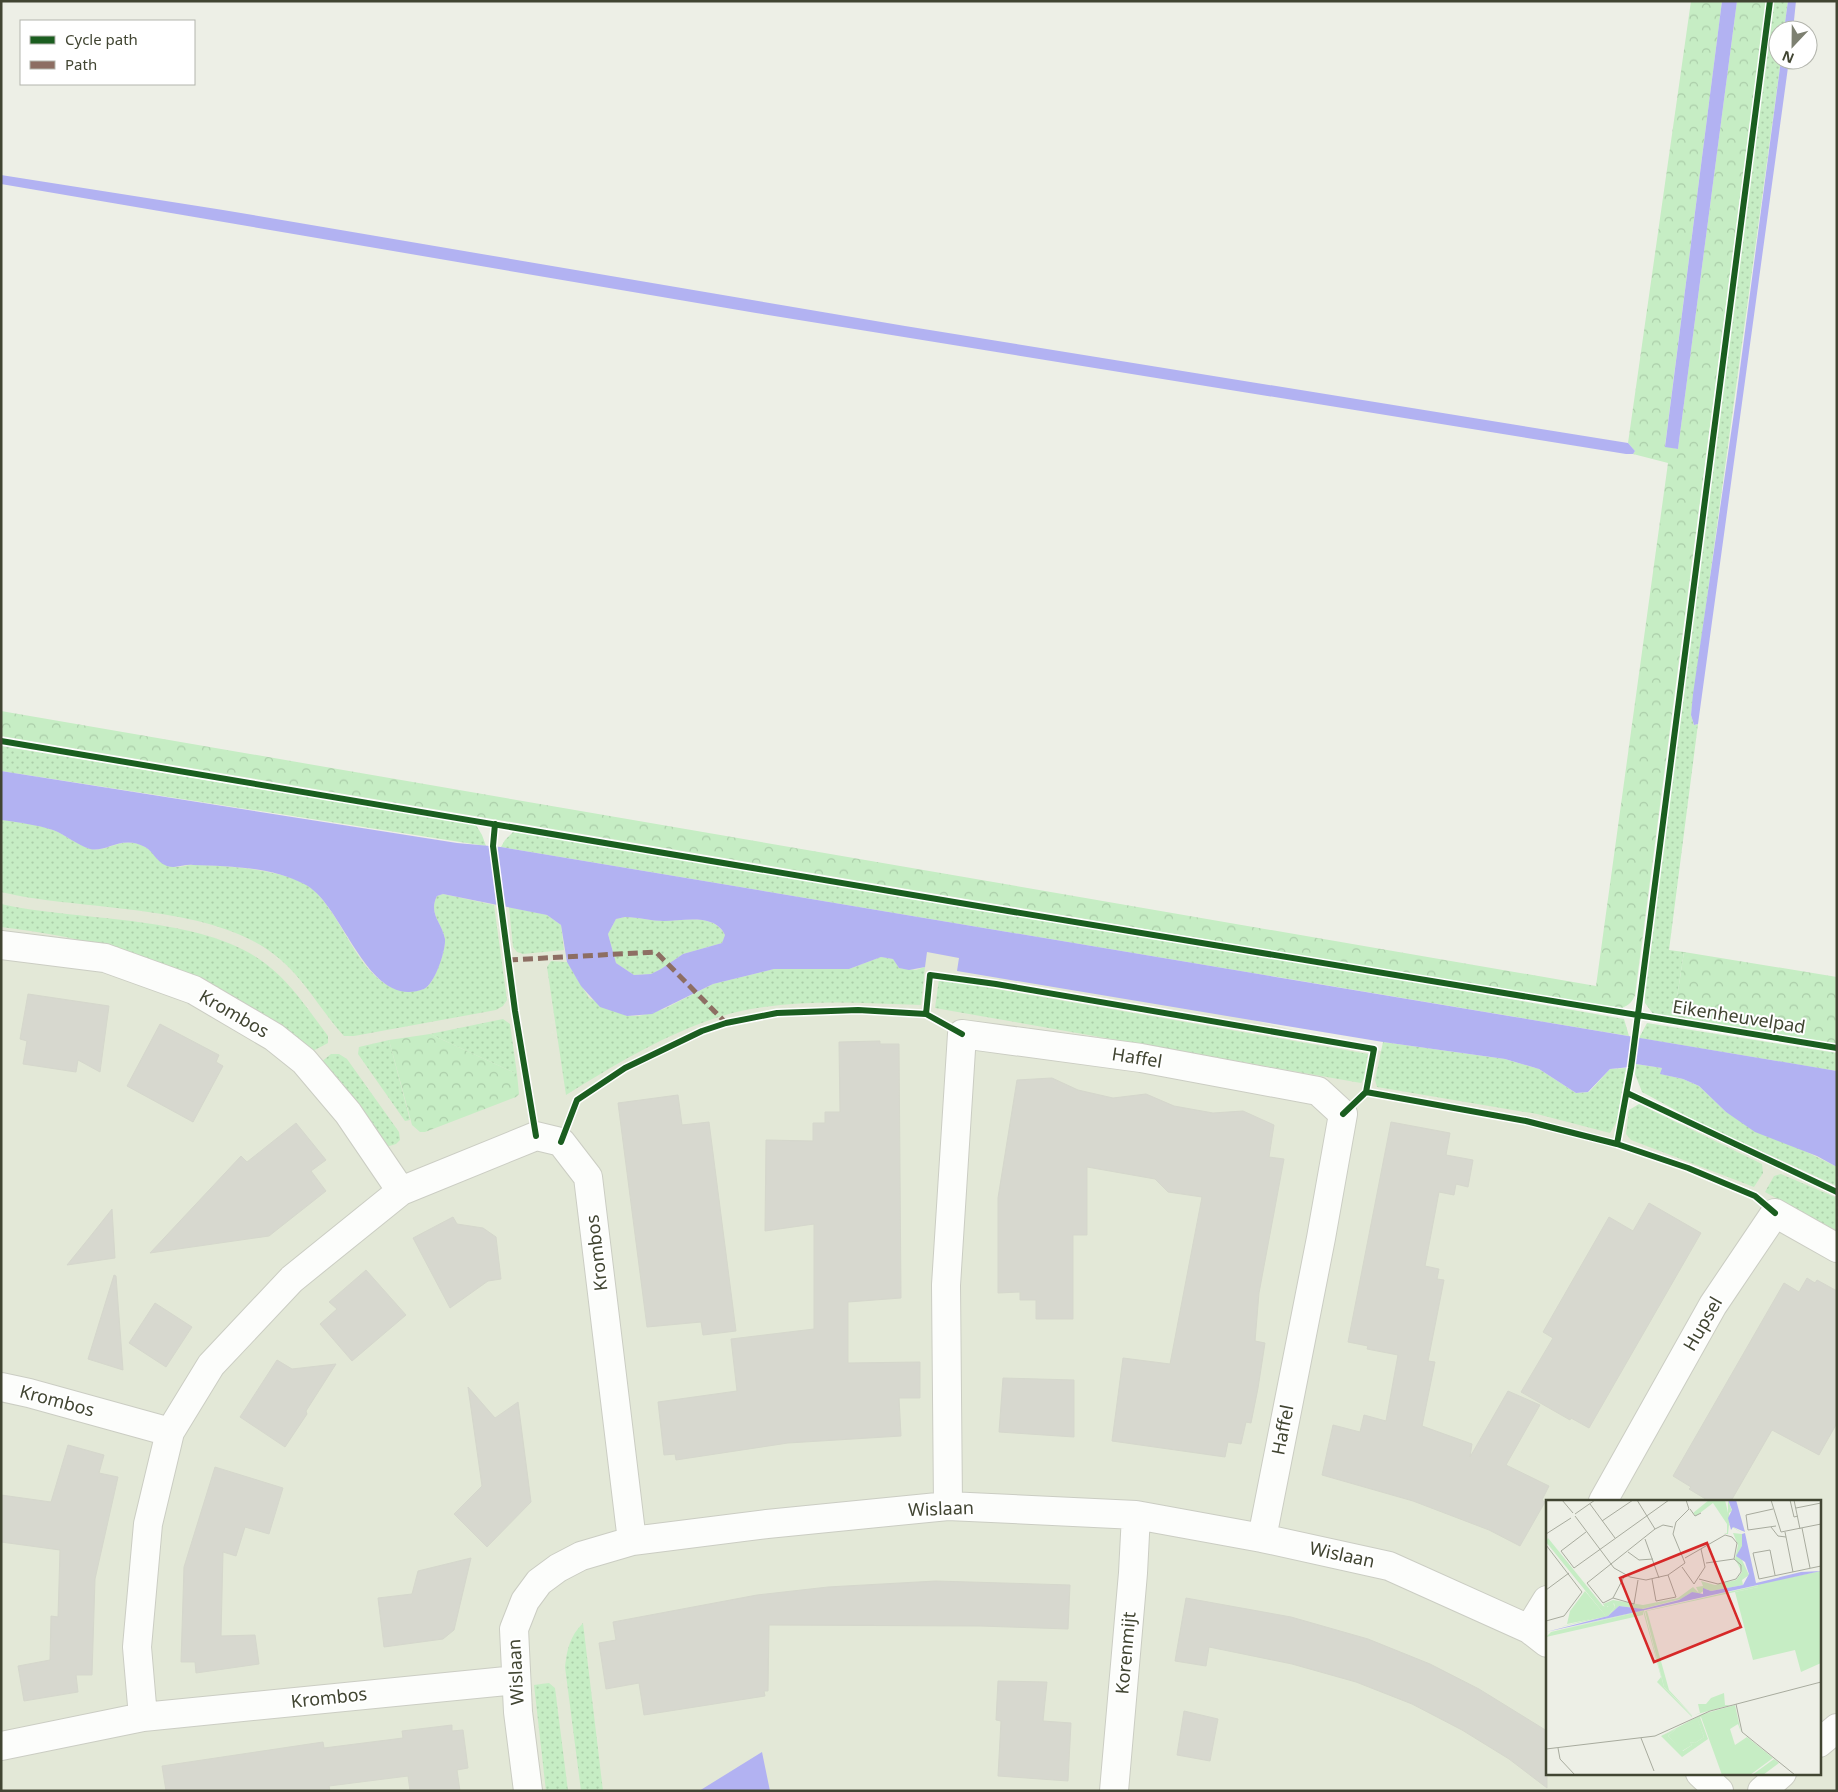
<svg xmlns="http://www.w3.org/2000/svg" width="1838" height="1792" font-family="'Noto Sans',sans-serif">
<defs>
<pattern id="grass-dots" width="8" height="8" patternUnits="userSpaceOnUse" patternTransform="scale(1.25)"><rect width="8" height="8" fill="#c6edc4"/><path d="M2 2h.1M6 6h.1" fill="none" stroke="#abcda9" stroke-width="1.8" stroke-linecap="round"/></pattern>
<pattern id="forest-crowns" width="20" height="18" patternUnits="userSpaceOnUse" patternTransform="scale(1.25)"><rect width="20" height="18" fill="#c6edc4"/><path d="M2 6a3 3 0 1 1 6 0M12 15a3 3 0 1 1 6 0" fill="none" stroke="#abcda9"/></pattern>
</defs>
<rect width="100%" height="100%" fill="#edefe6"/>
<!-- residential -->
<path fill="#e3e8d7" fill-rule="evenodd" d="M1,816l979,138 706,171 151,13v653h-1836zM1547,1501h272v272h-272z"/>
<!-- grass -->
<path fill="url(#grass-dots)" d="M1774,1h14l-4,29h-6v30h3l-90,655 3,10 4,-1 -29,226 15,2 -10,65 -21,-3 -8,-11 -1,-12z
M1,746l475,79 6,10 4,11 -485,-75z
M1,820c17,2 37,4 52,10 13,5 24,15 38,19 15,4 33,-15 54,-2 8,4 23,20 32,20 5,0 10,-2 15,-2 30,0 89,4 115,20 10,7 18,17 25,28 19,27 37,76 76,78 6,1 14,0 19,-4 8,-6 19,-37 18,-48 -3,-17 -17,-25 -8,-43l6,-2 51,11 13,95 -4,6 -7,4 -142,26h-10c-22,-24 -38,-54 -63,-76 -65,-58 -198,-48 -280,-68z
M513,832l471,75 640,112 5,17 -1128,-189 4,-7z
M1,904c78,18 201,10 265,60 25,19 43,47 62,72v7l-19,10c-23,-17 -46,-37 -70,-52 -70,-44 -156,-64 -238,-74z
M509,907l38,8 14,10 3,25 -41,4 -6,-2 -4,-5z
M625,917c13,0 26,4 39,4 19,0 50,-8 61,14l-3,8 -39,11 -22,15 -10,5 -17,1 -18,-12 -8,-29 8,-15z
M881,957l12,2 6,9 17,2 9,-3 -4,38c-57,-2 -114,-6 -170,4 -63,11 -132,53 -185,86l-19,-128 4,-6 16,1 22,36 38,18h12l25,-7 49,-25 61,-15h75z
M939,979l429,75 -4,24 -3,5 -426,-75z
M503,1019l7,5 7,50 -87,-40z
M1647,1023l190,30v18l-198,-33z
M389,1040l21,80 -5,1 -47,-67 1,-7z
M1383,1042l122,17 34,10 37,24 13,-1 21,-23 16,-1 -9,53 -7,12 -73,-19 -160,-27 -2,-7z
M331,1054h8l8,5 52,73 1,8 -4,4 -10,3 -66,-84z
M1636,1064l26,4 -1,6 22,5 16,7 27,26 111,55v19l-145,-67 -50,-27 -7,-18z
M1639,1104l123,60 1,9 -9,14 -123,-47 -5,-6 3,-24z
M1781,1174l56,24v33l-72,-39 9,-16z
M583,1623l20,168h-22l-16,-124c2,-18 5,-31 18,-44z
M549,1683l6,5 13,103h-22l-12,-106z"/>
<!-- forest -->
<path fill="url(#forest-crowns)" d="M1691,1h31l-57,445 13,3 59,-448h29l-131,994c-3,8 -8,12 -17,14l-1617,-273v-25l1595,275 72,-523 -35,-9 2,-3 -7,-8z
M1684,952l153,25v67l-163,-27z
M430,1034l87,40 2,20 -3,3 -91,35h-5l-8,-7 -23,-85z"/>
<!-- water -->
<path fill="#b2b2f2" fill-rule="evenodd" d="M1722,1h15l-59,448 -13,-2z
M1788,1h8l-3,29h-9z
M1781,60h8l-91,664 -4,1 -3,-10 2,-21 43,-295z
M1,175l222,35 682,116 723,117 7,8 -2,3h-7l-870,-141 -755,-129z
M1,771l456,72 44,4 1336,224v96l-20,-11 -62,-24 -29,-20 -27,-26 -16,-7 -23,-5 2,-6 -26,-4 -5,3 -21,2 -22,23 -12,1 -37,-24 -34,-10 -122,-17 -426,-71 2,-13 -32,-6 -2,15 -16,3 -10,-2 -6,-9 -12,-2 -32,12h-75l-61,15 -61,30 -25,2 -27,-9 -19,-21 -14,-24 -6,-37 -14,-10 -104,-21 -6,2c-9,18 5,26 8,43 1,11 -10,45 -21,50 -58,22 -80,-86 -120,-105 -32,-17 -75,-18 -111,-19 -9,-1 -17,4 -26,1 -11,-4 -13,-14 -22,-19 -23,-13 -39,6 -55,2 -13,-4 -24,-14 -37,-19 -16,-5 -35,-8 -52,-10zM625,917c13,0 26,4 39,4 19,0 51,-8 61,14l-3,8 -39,11 -22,15 -10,5 -17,1 -18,-12 -8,-29 8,-15z
M762,1752l8,39h-71z"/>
<!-- building -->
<path fill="#d7d8cf" stroke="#d5d7cc" d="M28,994l81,12 -9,66 -22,-12 -2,12 -53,-8 4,-23 -7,-2z
M160,1024l59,31 -3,7 7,4 -30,56 -66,-36z
M880,1041v3h19l2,254 -53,4v61l72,-1v36h-21l2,38 -113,7 -112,17 -1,-6 -11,1 -6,-53 79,-11 -6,-52 83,-10v-105l-49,7 1,-91 47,1v-18h12v-11h15l-1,-70z
M1052,1078l26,12 35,8 33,-4 28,12 39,7 30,-2 31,14 -5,32 15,2 -25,134 -4,48 10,2 -7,45 -7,35 -5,-1 -5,22 -13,-2 -3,15 -113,-16 11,-83 47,6 32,-167 -34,-5 -13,-13 -68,-12v68h-14v84h-37v-19h-16v-8l-22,1v-95l19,-118z
M678,1095l4,30 27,-3 27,209 -33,4 -2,-13 -54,5 -29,-224z
M1391,1122l59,11 -4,22 27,5 -5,27 -12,-3 -2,11 -15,-3 -14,74 14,3 -2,10 7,1 -16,81 7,1 -13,64 50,18 -2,13 38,-66 32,14 -34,60 43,21 -7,14 3,2 -25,44 -31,-16 -76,-29 -91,-26 11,-50 27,7 4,-17 22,6 12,-66 -31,-6 1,-3 -20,-4z
M296,1123l30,37 -15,11 15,20 -57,45 -119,17 91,-97 6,6z
M1649,1203l52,30 -112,195 -18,-10 -1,2 -49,-28 32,-54 -10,-6 66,-115 24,14z
M112,1209l3,49 -48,7 22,-27z
M453,1217l4,7 26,4 13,9 5,42 -13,2 -38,27 -37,-70z
M366,1270l40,45 -54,46 -32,-37 17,-15 -8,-7z
M114,1275l2,1 7,94 -35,-11z
M1807,1278l8,5 2,-3 20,11v132l-18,32 -47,-25 -41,71h-22l-20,-12 2,-2 -18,-11 111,-193 15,9z
M155,1303l37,24 -26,40 -37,-24z
M277,1360l15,9 44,-5 -30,47 1,3 -22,33 -45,-30z
M1003,1378l71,2v57l-75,-5z
M468,1387l27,31 23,-16 13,100 -44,45 -33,-33 28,-28z
M68,1445l36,10 -5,18 19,4 -23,102 -3,96h-16l2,17 -54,9 -6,-35 32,-6 1,-44 7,1 2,-67 -59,-8v-47l50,7z
M215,1467l68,21 -14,46 -24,-7 -9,29 -13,-4 -2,84 34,-1 4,29 -63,9 -1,-11h-14l3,-95z
M471,1558l-17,72 -11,9 -59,8 -6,-49 34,-4 6,-23z
M936,1581l134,4 -2,44 -88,-3 -211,-1 -1,66h-4l1,5 -121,19 -5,-32 -33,6 -7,-46 17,-3 -3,-18 144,-27 71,-8z
M1186,1598l105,19 77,22 62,25 49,25 68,42v57l-38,-29 -47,-29 -50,-26 -56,-22 -64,-18 -83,-17 -3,19 -31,-5z
M998,1681l49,1 -4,39 28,2 -3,58 -70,-5 3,-55 -5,-1z
M1184,1711l34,8 -8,42 -33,-6z
M452,1725v6l11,-1 5,38 -11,2 3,21h-50l-2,-15 -79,10 1,5h-164l-4,-25 161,-24 1,6 79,-10 -1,-7z"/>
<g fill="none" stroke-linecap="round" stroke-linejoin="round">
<defs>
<path id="street" d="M1,945l104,13 89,32 80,47 30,24 44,52 53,78
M1,1387l28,6 141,39
M1603,1501l110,-196 62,-92 62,35
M948,1506l-2,-221 16,-251 179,24 177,33 25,23 -22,124 -59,300
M1529,1629l18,-29
M143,1717l-6,-70 11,-123 22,-92 41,-67 81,-86 109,-88 135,-55 25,6 27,35 44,364
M1819,1743l18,-15
M1,1746l142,-29 373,-37
M1700,1773l19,18
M528,1791l-10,-79 -4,-83 11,-28 14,-19 19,-14 23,-12 51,-15 135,-17 181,-18 188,9 126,23 127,28 140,63 18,14
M1114,1791l19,-218 3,-58
M1762,1791l20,-18"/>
</defs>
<!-- street casing -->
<use href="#street" stroke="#cbcdc3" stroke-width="30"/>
<!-- street -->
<use href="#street" stroke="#fcfdfb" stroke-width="28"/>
<!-- quiet -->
<path stroke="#8d6e63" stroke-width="5" stroke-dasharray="10 5" stroke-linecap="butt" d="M508,960l148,-8 70,71"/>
<defs>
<path id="cycleway" d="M1,741l983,166 853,141
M495,824l-2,22 22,165 21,125
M926,1014l4,-39 66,9 378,65 -8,43
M1627,1093l210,99
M1343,1114l23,-22 160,29 91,23 71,24 67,28 20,17
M561,1142l16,-42 48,-32 77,-37 24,-8 51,-10 81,-3 68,4 36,20
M1617,1144l14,-76 139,-1067"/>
</defs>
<!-- cycleway casing -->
<use href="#cycleway" stroke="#fff" stroke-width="9"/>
<!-- cycleway -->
<use href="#cycleway" stroke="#1b5e20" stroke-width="6"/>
</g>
<g text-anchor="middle" stroke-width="4" stroke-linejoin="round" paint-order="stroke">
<!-- street labels -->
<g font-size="18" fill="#414532" stroke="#fff">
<text transform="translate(234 1014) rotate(30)" y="6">Krombos</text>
<text transform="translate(1739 1017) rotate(9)" y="6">Eikenheuvelpad</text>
<text transform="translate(1137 1058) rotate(9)" y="6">Haffel</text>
<text transform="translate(597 1253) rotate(-97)" y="6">Krombos</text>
<text transform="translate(1703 1324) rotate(-60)" y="6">Hupsel</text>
<text transform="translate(57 1401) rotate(15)" y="6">Krombos</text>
<text transform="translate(1283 1430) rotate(-79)" y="6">Haffel</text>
<text transform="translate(941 1509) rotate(-2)" y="6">Wislaan</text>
<text transform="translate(1342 1555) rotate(12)" y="6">Wislaan</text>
<text transform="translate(1126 1653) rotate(-85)" y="6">Korenmijt</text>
<text transform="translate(516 1672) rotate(-93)" y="6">Wislaan</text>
<text transform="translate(329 1698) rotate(-6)" y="6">Krombos</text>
</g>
</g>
<!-- overview -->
<g transform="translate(1546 1500)">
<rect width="275" height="275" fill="#edefe6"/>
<path d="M163,0h16l3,13v-13l4,11 -3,2v11l13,9 -13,-8 -1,9h-4l3,-1v-9l-14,-21 -17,13 -3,-3zM187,33l9,1v26l7,15 -7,5 1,5 -32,6 -5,-2 -8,6 -6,-3 -11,7 -39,10 -23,-3 -11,10 7,-9 -1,-4 -4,5 -3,-2v4l-4,-6 10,-4 30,5 35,-7 15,-11 6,6 -3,-6 7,-1 -2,-5 14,4 21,-5 6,-8 -7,-13 3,-14zM275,71v92l-20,9 -6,-22 -42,10 -18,-68 23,-5v-3zM39,91l21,25 -39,8 3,-13zM98,110l20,77 28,29v1l-10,5 10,-5 -35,-35 4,-5 -18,-66 -97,22zM178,193l1,12h6l-37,10 6,-2 -2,-9h8l5,-6zM189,205l6,27 -3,-8 -8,5 5,16 12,-8 26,21 -23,17h-28l-21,-58 -12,8 9,-5 6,17 -9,6 -5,-1 2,3 -10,6 -14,-15 8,-7 -15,7 42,-22zM228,259l5,4 -16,12h-11z" fill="#c6edc4"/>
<path d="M2,38l55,68 7,1 3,-4 2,4 -7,9 -48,11 45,-12 -59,-73zM213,85l-1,2 -111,24 22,79 24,26 -29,-29 -19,-76zM97,111v4l-97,22 5,-5zM154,217l8,22 -26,18 -21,-21 15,-7 -8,7 15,15 9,-6 -2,-3 5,1 9,-6 -6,-16 -9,4 1,5 -4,-6z" fill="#c6edc4"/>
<path d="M182,0h8l9,32 -12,-5 -2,3 -3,-12 4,-8zM199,33l11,50 45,-11 20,-1 -275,61 62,-16 11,-10 24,3 36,-9 13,-8 11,2v-6l8,3 32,-6 6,-11 -4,-12 -9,-6 6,-10v-12z" fill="#b2b2f2"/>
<path fill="none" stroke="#a8ab9e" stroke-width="1" d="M16,0l11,13M91,0l18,29M225,0l10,32 40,-8M244,0l4,17 4,-1M248,0l6,29M44,4l25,34M250,8l25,-5M144,9l5,7 6,-3M227,9l-27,6 2,15 28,-4M29,14l20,-14M29,16l39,52 16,9 16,3 22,-5 17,-12 -12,-29 3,-12 13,-13 -3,-9M56,21l31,-21M225,27l7,9 8,1M256,28l8,40M109,29l8,-4 10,2M40,32l-25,19 13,17 95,-68M239,32l8,40M0,34l25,-16M99,39l14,39M0,45l36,47 -18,24 -18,5M82,52l11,8 14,-1M139,58l40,-23 7,2 5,6 -3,16M136,67l12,17 11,-17 -4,-18M229,75l-5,-25 -17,3 6,26 62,-13M106,79l4,22 20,-4 -8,-22M153,79l19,5 18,-5 5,-7v-7l-7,-6 -28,4M0,90l23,-17M67,98l-10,5 -16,-20 68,-54M67,98l21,6 4,-24M67,98l12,-23M190,204l6,28 53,43M95,238l13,33M12,248l2,11 15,16M0,249l109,-13 55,-25 111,-29"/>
<path fill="#d62828" fill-opacity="0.15" stroke="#d62828" stroke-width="2.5" d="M161,43l34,84 -87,35 -34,-84z"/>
<rect width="275" height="275" fill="none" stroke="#414532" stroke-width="2.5"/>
</g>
<!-- border -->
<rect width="1838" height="1792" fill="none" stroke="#414532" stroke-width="5"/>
<!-- legend -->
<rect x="20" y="20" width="175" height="65" fill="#ffffff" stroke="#b3b5ad"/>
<rect x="30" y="36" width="25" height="8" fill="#1b5e20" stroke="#b3b5ad"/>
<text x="65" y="45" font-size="15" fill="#414532">Cycle path</text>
<rect x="30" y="61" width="25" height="8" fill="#8d6e63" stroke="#b3b5ad"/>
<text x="65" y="70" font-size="15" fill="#414532">Path</text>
<!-- north arrow -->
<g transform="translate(1793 45) rotate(202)"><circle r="24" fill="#ffffff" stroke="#b3b5ad"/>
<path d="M0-4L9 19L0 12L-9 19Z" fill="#7d8071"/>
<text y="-8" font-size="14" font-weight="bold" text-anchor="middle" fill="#414532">N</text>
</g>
</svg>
